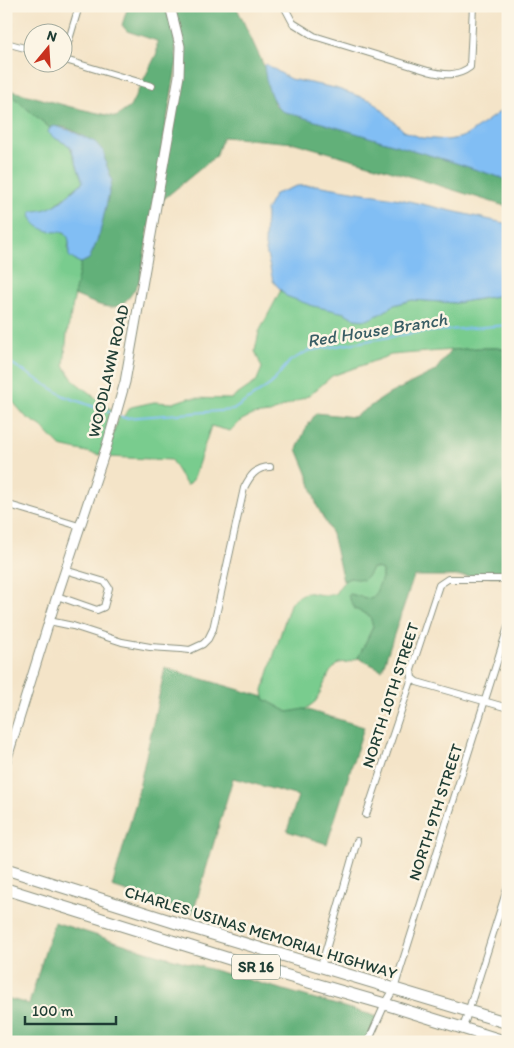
<svg xmlns="http://www.w3.org/2000/svg" width="514" height="1048" font-family="Itim,sans-serif">
<rect width="100%" height="100%" fill="#fcf5e5"/>
<filter id="ink" filterUnits="userSpaceOnUse"><feTurbulence type="fractalNoise" baseFrequency=".02" numOctaves="2"/><feDisplacementMap in="SourceGraphic" scale="10" xChannelSelector="R" yChannelSelector="G"/><feConvolveMatrix kernelMatrix="1 2 1 2 8 2 1 2 1" color-interpolation-filters="sRGB"/></filter>
<filter id="wash" filterUnits="userSpaceOnUse"><feTurbulence type="fractalNoise" baseFrequency=".0096" numOctaves="4" result="noise"/><feDisplacementMap in="SourceGraphic" scale="20" xChannelSelector="R" yChannelSelector="G"/><feGaussianBlur stdDeviation="1.12" result="paint"/><feColorMatrix in="noise" values="0 0 0 0 0 0 0 0 0 0 0 0 0 0 0 0 0 1.4 0 .05"/><feComposite in="paint" operator="in"/></filter>
<g filter="url(#wash)">
<rect width="100%" height="100%" fill="#f4e4c8"/>
<!-- green -->
<path fill="#79cc8e" stroke="#4c8461" d="M6,91l44,37 -2,4 5,5 17,9 13,36 -29,24 -24,10c10,18 34,12 38,21 3,5 0,8 0,12 0,4 4,8 6,11l7,3 -14,71 -3,32 10,15 40,31 -14,43 -40,-9 -19,-20 -15,-9 -19,-22z
M281,290l5,6 59,17 10,6 27,-6 12,-8 18,-5 44,3 52,-9v57l-9,-3h-21l-87,7 -59,21 -22,19 -40,18 -18,2 -10,5 -12,11 -19,-5 -18,54 -6,6 -16,-26 -65,-3 13,-41 3,2 9,-11 23,-5 19,1 15,-5 43,1 25,-17 6,-14 -7,-17 4,-19z
M372,568h5l5,2v8l-7,20 -5,1 -20,-5 5,15 15,7 3,11 -15,31 -10,4 -9,1 -9,9 -14,29 -10,8 -18,3 -24,-13 -1,-9 27,-86c18,-21 23,-5 45,-10 11,-18 13,-16 33,-19z"/>
<!-- forest -->
<path fill="#62b079" stroke="#407656" d="M128,6h38l8,28 3,27 -37,219c-20,38 -31,29 -66,15l7,-32 8,-4 6,-13 5,-14 12,-52 -7,-19 -1,-9c-14,-10 -35,-31 -54,-24l-44,-37v-2l65,18 45,10 14,-10 27,-54v-12l-30,-10 -5,-6z
M173,6h63l28,60 10,38 8,7 174,52 52,17v27l-125,-39 -88,-25 -72,-6 -7,19 -56,46 22,-126z
M478,348h21l9,3v225h-94l-32,94 -24,-12 15,-31 -3,-11 -15,-7 -7,-13 2,-2 20,5 4,-2 8,-19v-8l-5,-2h-5l-4,7 -5,5 -13,-2 -7,3 -11,-47 -15,-28 -10,-33 -10,-24 8,-19 11,-17 38,4 35,-23 46,-23 16,-21z
M165,668l99,29v2l24,13 16,-3 60,18 -37,117 -40,-13 11,-35 -65,-18 -40,135 -81,-26 24,-85z
M54,922l92,29 233,66 -9,25h-364v-44l23,6z"/>
<!-- water -->
<path fill="#81bef4" stroke="#507e94" d="M266,64l24,15 45,9 38,13 31,30 18,7 25,2 12,-2 8,-3 41,-29v74l-52,-17 -174,-52c-12,-10 -16,-29 -18,-45z
M54,126l15,4 26,12 9,10 1,9 7,19 -12,52 -5,14 -6,13 -8,4 -7,-3 -5,-4c-1,-9 3,-17 -5,-24 -16,0 -25,-1 -34,-16l2,-5c24,0 33,-14 51,-29l-13,-36 -17,-9 -5,-5 2,-4z
M316,185l84,14 108,25v70l-52,9 -44,-3 -18,5 -12,8 -15,7 -12,-1 -10,-6 -32,-7 -27,-10 -13,-15 -8,-35 1,-36 9,-16 22,-8z"/>
<g fill="none" stroke-linecap="round" stroke-linejoin="round">
<!-- stream -->
<path stroke="#81bef4" stroke-width="2" d="M6,360l58,36 47,17
M121,417l4,1 108,-8 38,-26 19,-23 18,-10 105,-18 95,-8"/>
</g>
</g>
<g filter="url(#ink)">
<g fill="none" stroke-linecap="round" stroke-linejoin="round">
<defs>
<path id="street" d="M284,6l9,17 21,13 114,35c16,4 29,6 42,-4l3,-61
M6,43l26,7
M62,59l90,27
M63,60l16,-54
M6,504l73,22
M57,596l40,14 7,-3 5,-19 -4,-6 -40,-12
M49,621l24,5 49,16 28,5 31,2 9,1 13,-6 5,-5 5,-10 31,-141c6,-12 12,-21 26,-21
M412,678l5,4 91,26
M366,815l46,-137 -1,-8 28,-85 9,-6h60
M321,967l36,-126
M463,1028l45,-142
M368,1042l17,-38 9,-15 114,-362"/>
<path id="secondary" d="M6,761l51,-165 50,-151 18,-63 54,-306 1,-30 -10,-40"/>
<path id="highway" d="M6,869l180,57 322,97
M6,889l230,72 149,43 122,38"/>
</defs>
<!-- street casing -->
<use href="#street" stroke="#8a907e" stroke-width="8"/>
<!-- secondary casing -->
<use href="#secondary" stroke="#8a907e" stroke-width="11"/>
<!-- highway casing -->
<use href="#highway" stroke="#8a907e" stroke-width="13"/>
<!-- street -->
<use href="#street" stroke="#fff" stroke-width="6"/>
<!-- secondary -->
<use href="#secondary" stroke="#fff" stroke-width="9"/>
<!-- highway -->
<use href="#highway" stroke="#fff" stroke-width="11"/>
</g>
</g>
<g text-anchor="middle" stroke-width="5" stroke-linejoin="round" paint-order="stroke">
<!-- shield labels -->
<rect fill="#fcf5e5" stroke="#617469" stroke-width="1" x="232" y="954.5" width="48" height="25" rx="4"/>
<g font-size="15" font-weight="bold" fill="#1f3d34">
<text x="256" y="972">SR 16</text>
</g>
<!-- street labels -->
<g font-size="16" fill="#1f3d34" stroke="#fcf5e5">
<text transform="translate(108 371) rotate(-77)" y="6">WOODLAWN ROAD</text>
<text transform="translate(390 695) rotate(-72)" y="6">NORTH 10TH STREET</text>
<text transform="translate(435 812) rotate(-72)" y="6">NORTH 9TH STREET</text>
<text transform="translate(261 932) rotate(17)" y="6">CHARLES USINAS MEMORIAL HIGHWAY</text>
</g>
<!-- water labels -->
<g font-size="18" font-style="italic" fill="#385d64" stroke="#fcf5e5">
<text transform="translate(377 330) rotate(-9)" y="6">Red House Branch</text>
</g>
</g>
<!-- margin -->
<rect width="514" height="1048" fill="none" stroke="#fcf5e5" stroke-width="25"/>
<!-- north arrow -->
<g transform="translate(48 48) rotate(18)"><circle r="24" fill="#fcf5e5" stroke="#a4ab9e"/>
<path d="M0-4L9 19L0 12L-9 19Z" fill="#c8321e"/>
<text y="-8" font-size="14" font-weight="bold" text-anchor="middle" fill="#1f3d34">N</text>
</g>
<!-- scale -->
<path d="M25 1016v8h91v-8" fill="none" stroke="#1f3d34" stroke-width="2.5"/>
<text x="32" y="1016" font-size="15" fill="#1f3d34" stroke="#fcf5e5" stroke-width="4" paint-order="stroke">100 m</text>
</svg>
